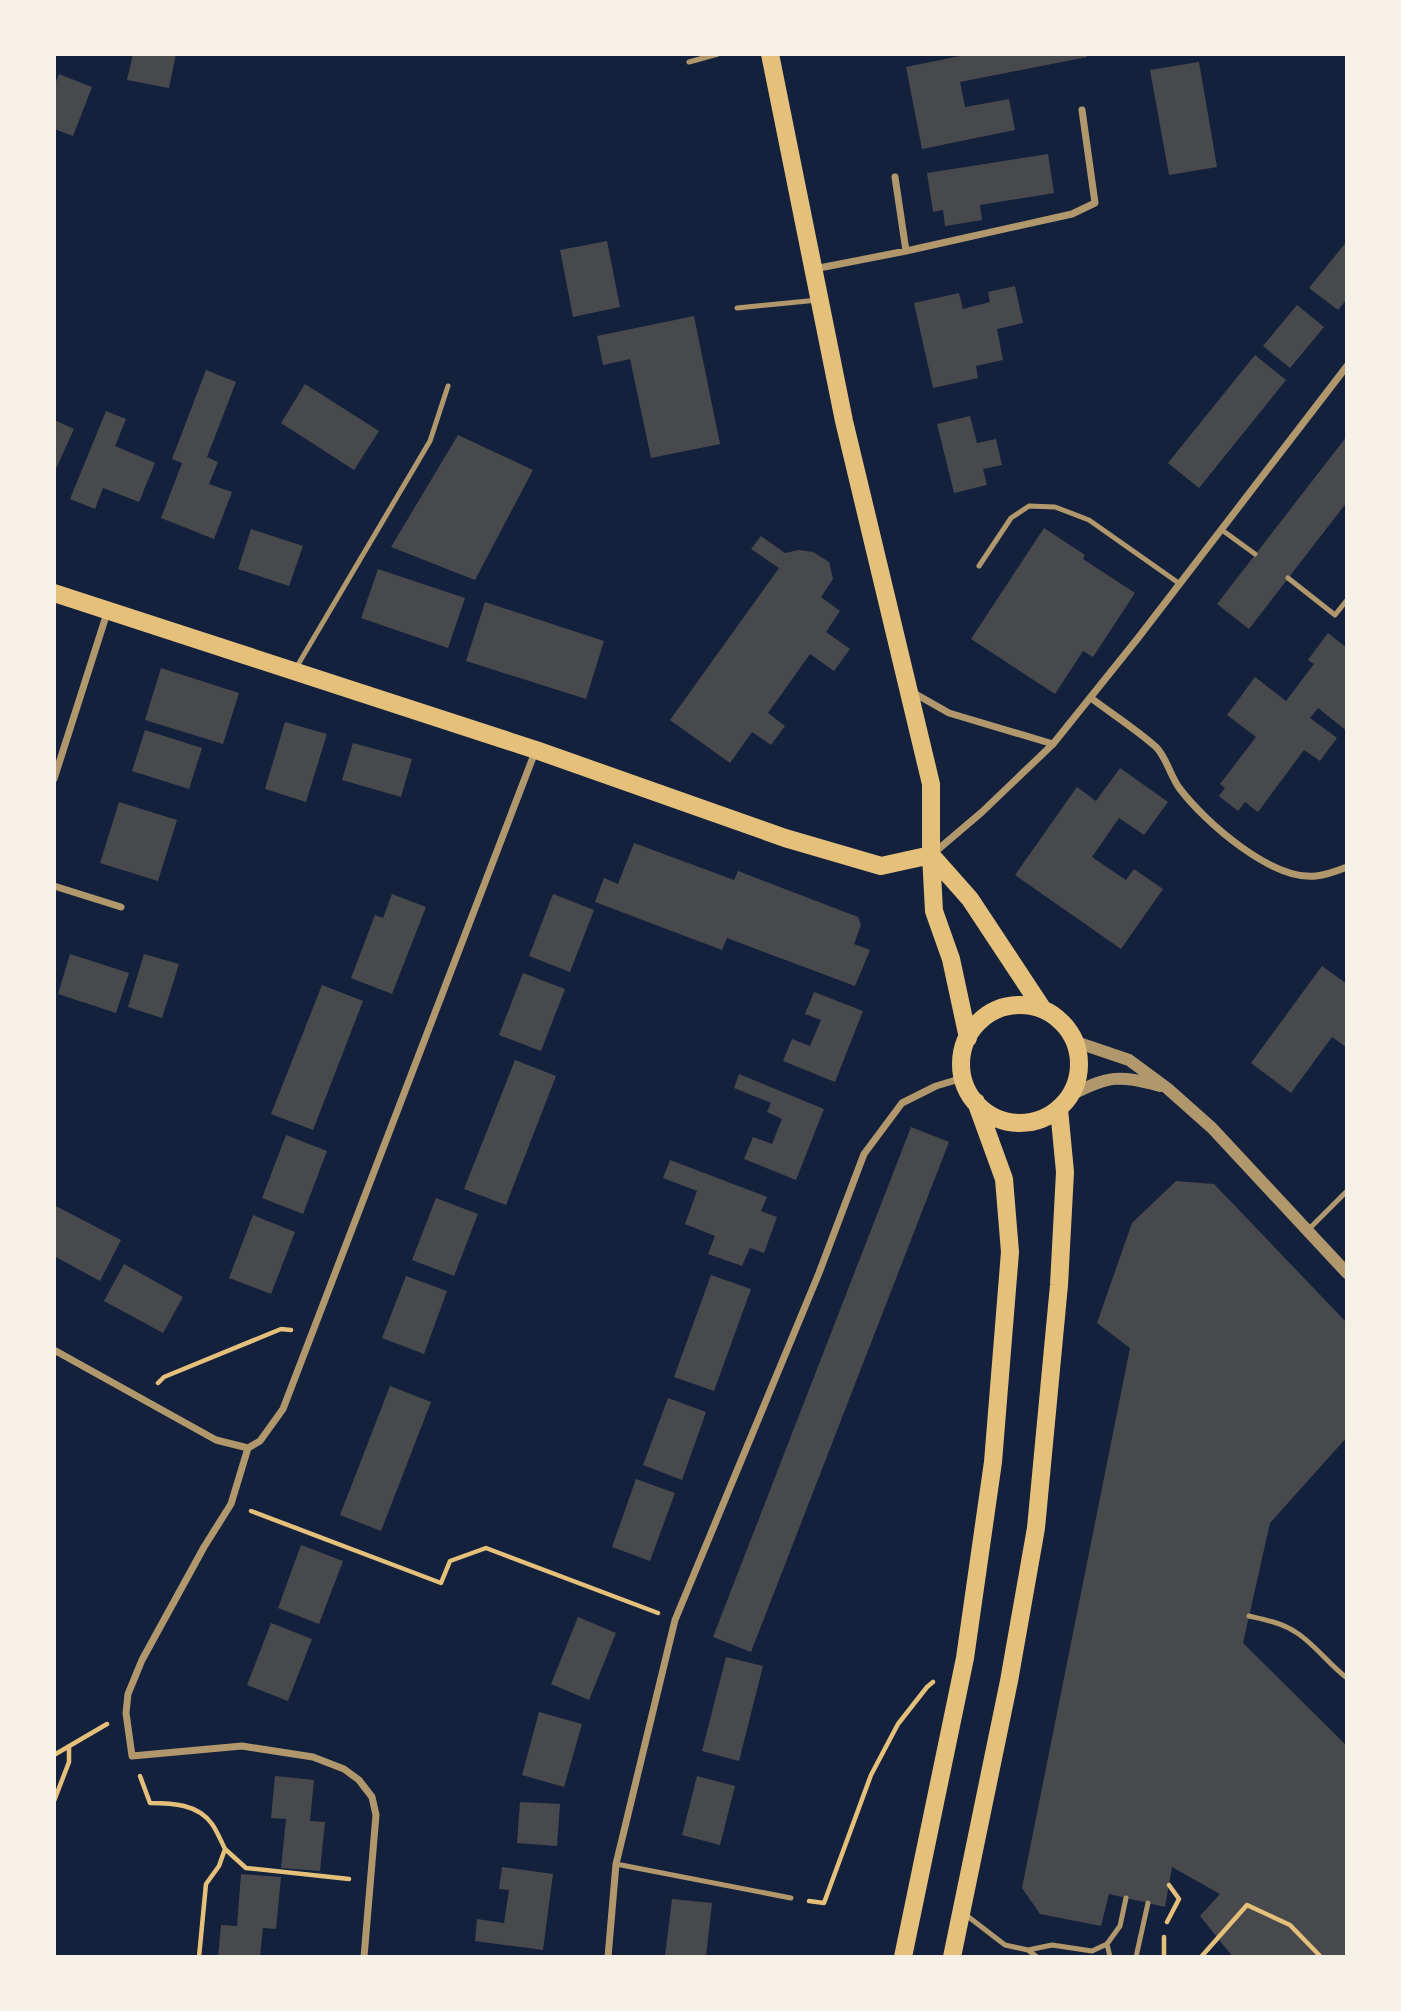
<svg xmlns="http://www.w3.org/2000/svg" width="1401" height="2011" font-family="Raleway,sans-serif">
<rect width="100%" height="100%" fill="#14213d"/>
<!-- building -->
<path fill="#48494c" d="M133,54h43l-7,34 -42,-8z
M970,54h117v3l-127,25 5,25 44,-8 6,31 -93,19 -16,-82z
M1199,62l18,105 -48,8 -19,-105z
M59,74l33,13 -19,49 -19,-7v-42z
M1048,154l6,39 -74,12 2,15 -37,6 -2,-16 -10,2 -6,-39z
M607,241l13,66 -47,10 -13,-67z
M1347,241v58l-9,11 -29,-22z
M1015,286l8,37 -26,6 6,31 -27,6 2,12 -45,10 -19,-85 45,-10 4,16 27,-7 -2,-10z
M1297,305l27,22 -34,41 -27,-22z
M694,316l26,128 -69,14 -21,-99 -27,6 -6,-29z
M1255,355l31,25 -87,108 -31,-25z
M206,370l30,12 -29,75 11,5 -9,22 23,8 -18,47 -53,-21 21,-55 -10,-4z
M305,384l74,47 -25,39 -73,-47z
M106,411l20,8 -11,27 40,17 -16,39 -36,-14 -8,21 -25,-10z
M970,416l7,27 19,-4 6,26 -19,4 4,16 -33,8 -17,-69z
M54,420l20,9 -20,44z
M458,435l75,35 -58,110 -84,-33z
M1347,436v66l-98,127 -32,-25z
M1044,528l41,27 -2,4 52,34 -42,64 -10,-6 -28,43 -84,-55z
M251,529l52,17 -14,40 -51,-17z
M761,536l24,17 14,-3 14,2 16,10 4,17 -12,18 19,14 -14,21 24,17 -16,22 -24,-17 -42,59 17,13 -14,19 -19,-13 -22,31 -60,-43 109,-152 -28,-19z
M378,569l87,29 -17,50 -87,-30z
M485,602l119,39 -18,58 -120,-38z
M1328,633l19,15v83l-29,-23 -8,10 27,20 -17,23 -16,-11 -46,62 -13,-10 -7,9 -19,-15 6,-8 -5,-4 36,-47 -29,-22 28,-38 31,24 28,-37 -6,-4z
M161,668l78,25 -16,51 -78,-24z
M285,722l42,12 -21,68 -41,-13z
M145,730l57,18 -13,41 -57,-18z
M353,743l59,16 -11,38 -59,-17z
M1120,768l48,34 -24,33 -25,-17 -27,39 34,23 8,-11 29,20 -42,60 -106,-74 62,-88 19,14z
M119,802l58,18 -19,61 -58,-18z
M634,843l100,37 4,-9 120,46 3,8 -7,19 16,6 -15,36 -128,-48 -5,12 -127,-48 9,-24 14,6z
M392,894l34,13 -34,87 -41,-16 24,-63 8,3z
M553,894l41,16 -24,62 -41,-16z
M70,954l59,19 -13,40 -58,-19z
M144,954l35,10 -17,54 -34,-11z
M1322,966l25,18v64l-15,-11 -41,56 -40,-30z
M523,973l42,16 -24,62 -42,-16z
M322,985l41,16 -50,129 -42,-16z
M814,992l49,19 -28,71 -52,-21 9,-22 18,7 11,-26 -16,-6z
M515,1060l41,16 -50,129 -42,-16z
M739,1074l85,35 -28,71 -52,-21 9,-22 19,7 10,-25 -15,-7 4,-9 -37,-15z
M911,1127l38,15 -198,510 -38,-15z
M286,1135l41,16 -24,63 -41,-16z
M670,1160l97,37 -6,14 16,6 -13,36 -14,-5 -8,18 -34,-12 7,-18 -30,-12 12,-33 -34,-13z
M1176,1181l38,3 133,139v114l-77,86 -27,120 104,103v211h-114l-33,-41 20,-22 -48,-27 -7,40 -56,-13 -8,32 -61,-12 -18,-26 108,-540 -33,-25 35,-100z
M436,1198l42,16 -24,62 -42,-16z
M54,1205l67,35 -21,41 -46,-25z
M253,1215l42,17 -24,62 -42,-16z
M124,1264l59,33 -20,36 -59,-32z
M711,1275l40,14 -37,102 -40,-14z
M406,1276l41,15 -23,63 -42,-16z
M390,1386l41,16 -50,129 -41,-16z
M668,1398l38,14 -24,68 -39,-15z
M636,1479l39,14 -25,68 -38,-14z
M301,1545l42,16 -24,63 -41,-16z
M578,1617l38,16 -27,67 -38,-16z
M271,1623l41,16 -24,62 -41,-16z
M726,1657l37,9 -24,95 -37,-10z
M539,1712l43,12 -18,63 -42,-12z
M275,1776l39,4 -4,41 15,1 -5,49 -39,-3 5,-49 -15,-1z
M697,1776l38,10 -15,59 -38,-10z
M520,1802l40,2 -3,42 -40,-3z
M502,1867l51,7 -10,76 -68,-9 2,-22 27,4 5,-33 -10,-1z
M241,1874l40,3 -5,52 -13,-1 -3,29h-42l3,-32 16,1z
M672,1899l40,4 -6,54 -41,-1z"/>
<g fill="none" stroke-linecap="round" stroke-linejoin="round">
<!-- path -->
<path stroke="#e5c07b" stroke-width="4.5" d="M158,1383l6,-6 117,-48 10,1
M251,1511l190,72 9,-22 36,-13 172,65
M54,1755l53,-31
M140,1776l10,27c22,0 48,1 62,21 5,7 9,17 13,25l-6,17 -13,18 -7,73
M54,1801l15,-39v-15
M225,1849l21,19 103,11
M809,1901l15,2 47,-128 27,-51 29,-37 6,-5
M1167,1922l12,-23 -10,-14
M1164,1957v-20
M1201,1957l46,-52 43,20 31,32"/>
<!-- service -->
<path stroke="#b1986c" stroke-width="5" d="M689,62l29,-8
M737,308l81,-8
M1222,530l33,24
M979,566l32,-48 18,-12 26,1 34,13 91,64
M1288,578l47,37 12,-15
M296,668l134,-227 18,-55
M1307,1231l40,-40
M1249,1616c17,4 33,7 48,17 16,10 33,32 50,45
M616,1864l175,34
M966,1915l39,30 23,5 9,7
M1107,1944l3,13
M1028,1950l24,-5 40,6 15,-7 13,-18 6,-28
M1136,1957l12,-54"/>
<!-- minor -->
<path stroke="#b1986c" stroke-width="7" d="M895,177l11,74
M814,269l92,-18 166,-37 23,-11 -13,-93
M912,692l37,21 104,31
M1091,698c21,16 45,31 65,49 11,11 14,29 24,42 25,33 92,92 136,87 10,-1 21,-5 31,-9
M54,779l53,-166
M935,852l47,-40 71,-68 85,-106 209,-272
M54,886l67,21
M54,1350l162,90 32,8
M364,1957l12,-142 -4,-18 -13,-17 -15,-11 -31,-12 -71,-11 -110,10 -6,-43 2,-19 14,-34 62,-113 27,-43 17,-56 12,-7 23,-32 252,-657
M608,1957l8,-93 59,-244 144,-347 45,-119 38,-51 34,-17 27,-8"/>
<!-- tertiary -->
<path stroke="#b1986c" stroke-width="12" d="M1076,1042l53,18 38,28 45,40 135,145
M1071,1095c39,-20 47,-20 89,-9"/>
<!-- primary -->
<path stroke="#e5c07b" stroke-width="18" d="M770,54l74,367 87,363v71l3,56 17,48 17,79
M54,593l482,157 249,88 96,28 50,-11
M931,855l39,44 72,109
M961 1064a59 59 0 1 1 118 0a59 59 0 1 1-118 0Z
M903,1957l62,-299 28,-196 17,-210 -6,-73 -28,-77
M952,1957l57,-276 27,-153 23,-243 6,-113 -6,-63"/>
</g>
<!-- border -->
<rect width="1401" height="2011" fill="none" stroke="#f6f1e7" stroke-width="112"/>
</svg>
